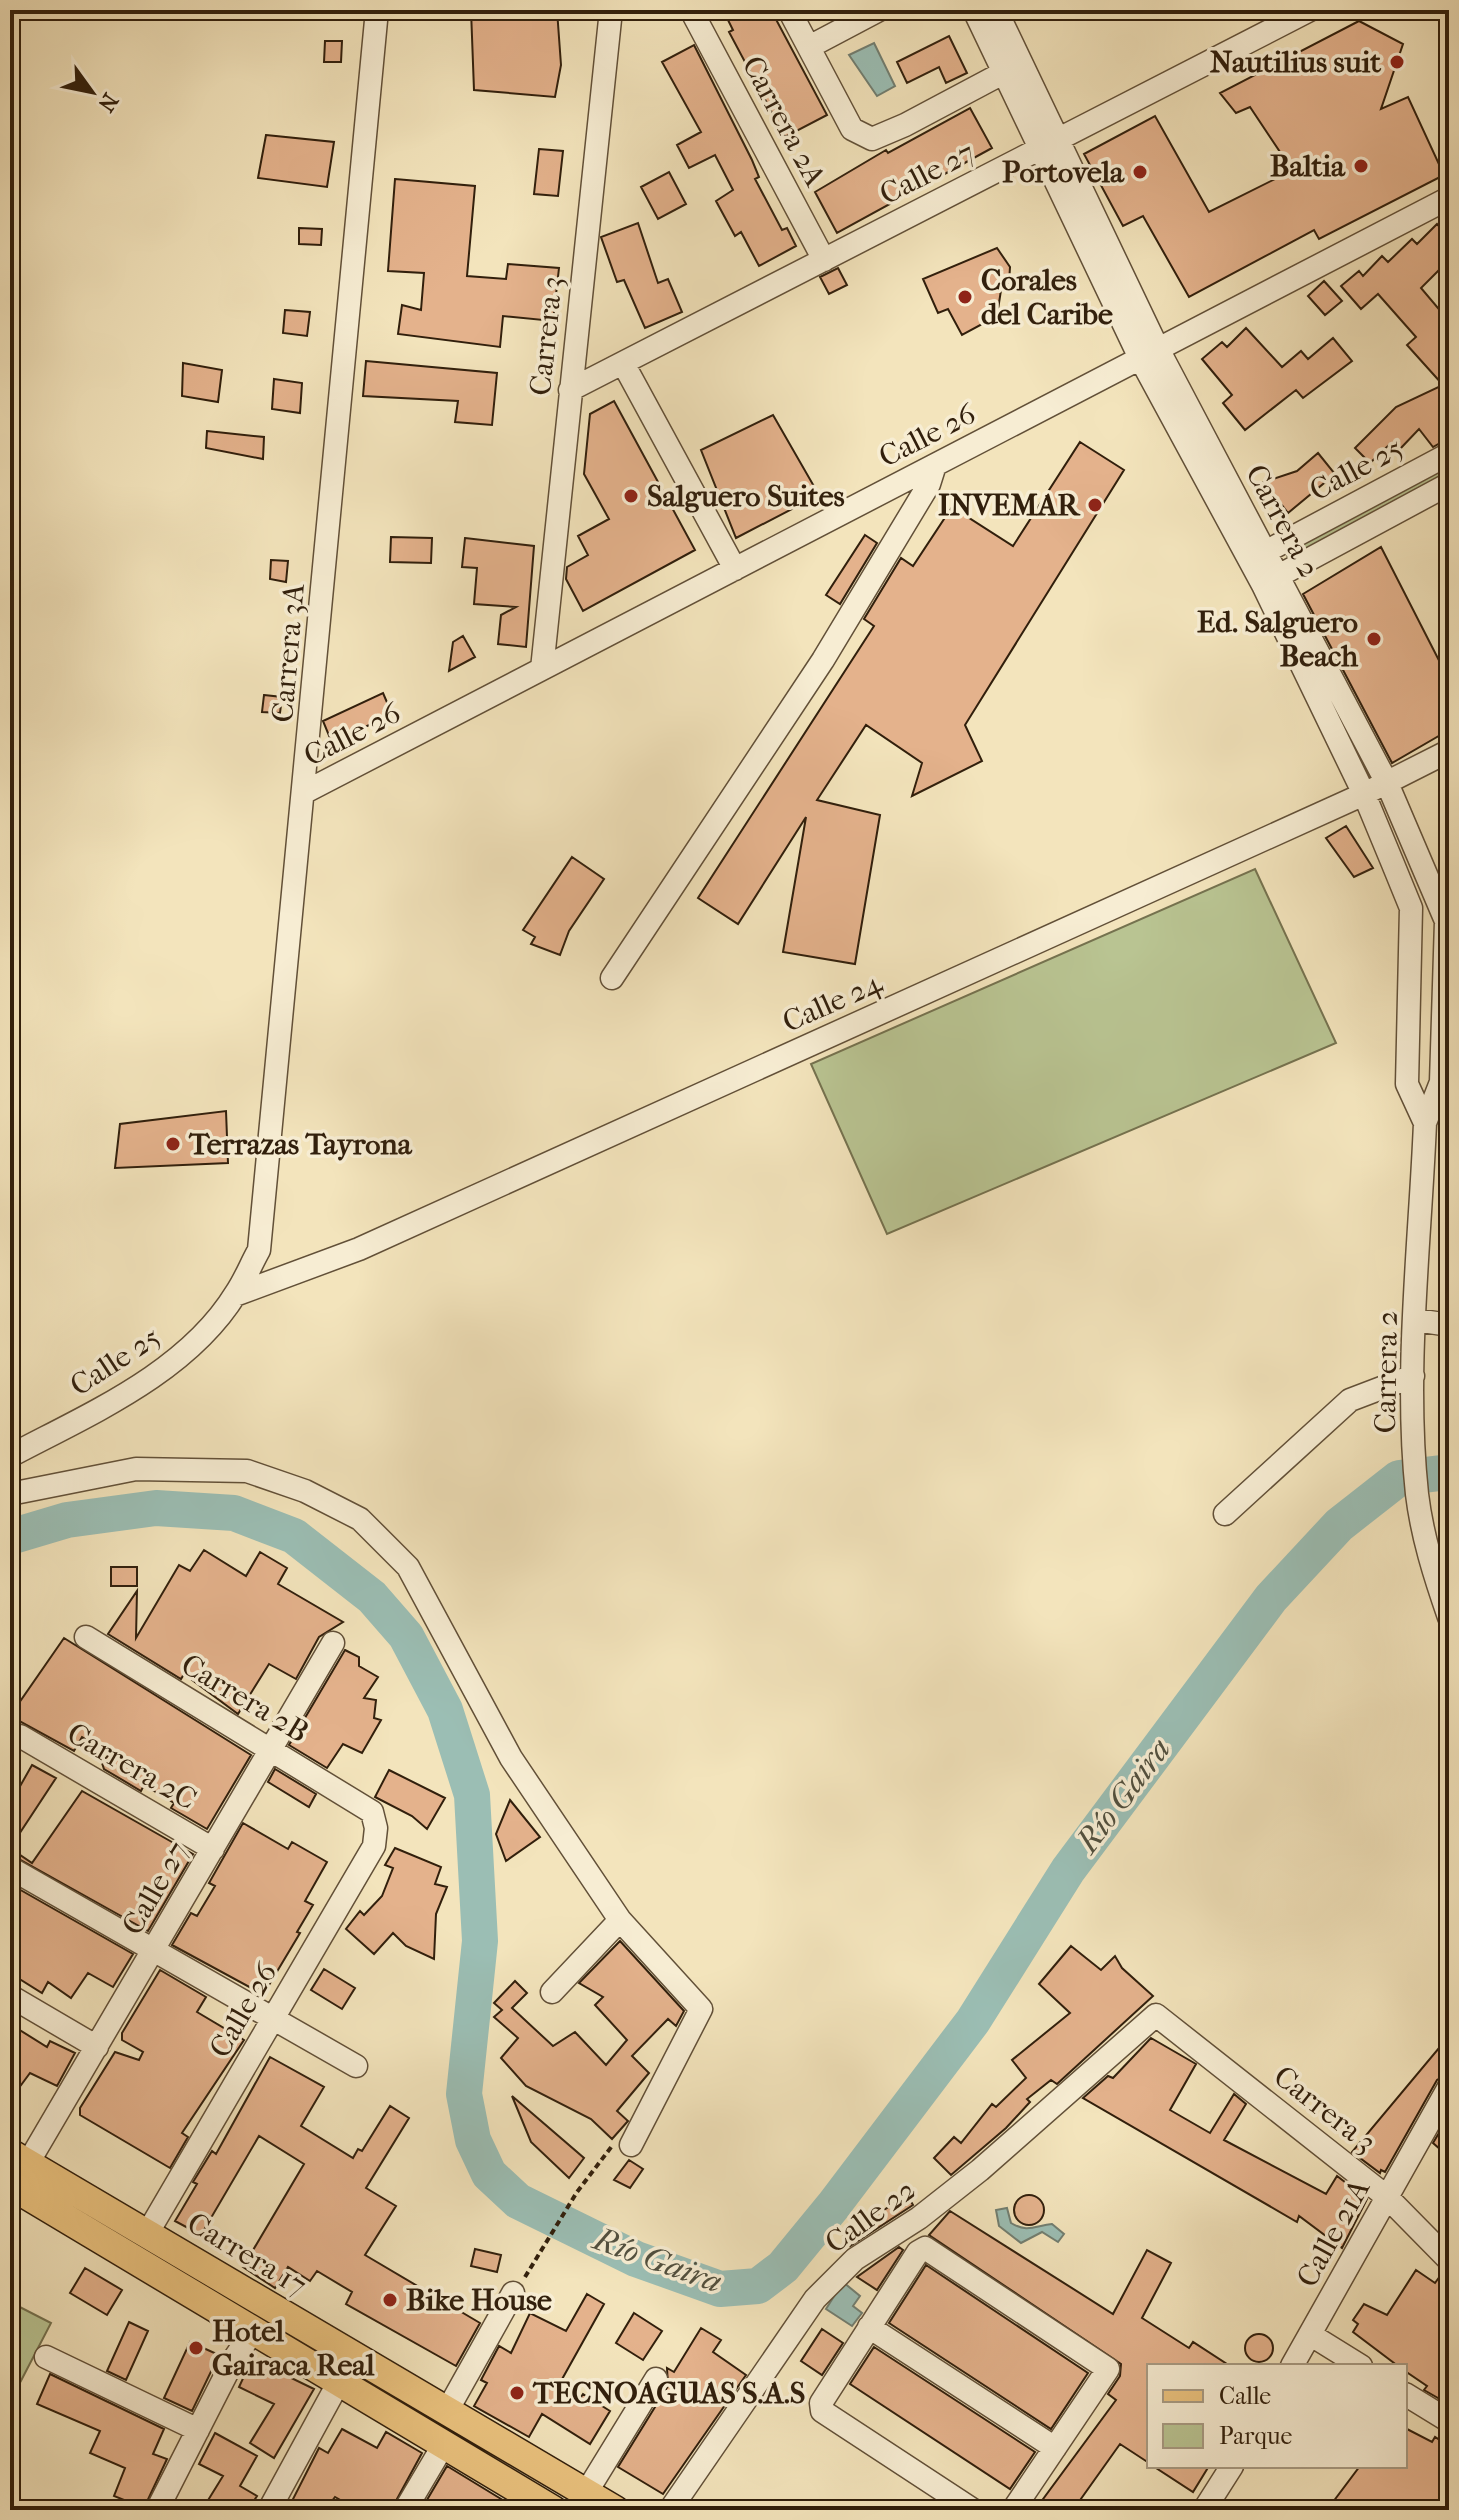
<svg xmlns="http://www.w3.org/2000/svg" width="1459" height="2520" font-family="'IM FELL French Canon',serif">
<rect width="100%" height="100%" fill="#f3e4bc"/>
<filter id="stains"><feTurbulence type="fractalNoise" baseFrequency=".0025" numOctaves="4"/><feColorMatrix values="0 0 0 0 .2 0 0 0 0 .09 0 0 0 0 .02 0 0 0 .5 -.17"/></filter>
<radialGradient id="worn" r=".72"><stop offset=".6" stop-color="#630" stop-opacity="0"/><stop offset="1" stop-color="#630" stop-opacity=".3"/></radialGradient>
<!-- green -->
<path fill="#b9c492" stroke="#75724f" stroke-width="2" d="M1449,461v15l-160,84 -5,-12z
M1255,869l81,174 -449,191 -76,-170z
M10,2302l41,21 -40,77 -1,-1z"/>
<!-- water -->
<path fill="#9bbeb4" stroke="#717e71" stroke-width="2" d="M874,43l21,43 -18,10 -28,-41z
M1007,2208l4,15c16,10 24,3 41,1l12,10 -6,8 -16,-10 -21,11 -22,-17 -3,-16z
M843,2282l17,14 -7,10 9,7 -10,13 -26,-17z"/>
<g fill="none" stroke-linecap="round" stroke-linejoin="round">
<!-- river -->
<path stroke="#9bbeb4" stroke-width="36" d="M10,1537l57,-17 89,-12 78,5 60,23 78,61 34,39 39,74 27,85 8,146 -16,153 9,46 16,34 29,27 118,58 84,30 38,-3 25,-19 50,-61 140,-185 95,-151 203,-272 68,-73 60,-47 50,-6"/>
</g>
<!-- building -->
<path fill="#e4b28c" stroke="#311f0c" stroke-width="2" d="M471,10h86l4,55 -6,32 -81,-7z
M723,10h48l56,105 -42,22 -56,-105 4,-2z
M1359,21l44,23 -22,65 27,-12 36,78 -125,64 -5,-9 -125,67 -46,-81 -20,10 -39,-72 71,-38 54,96 76,-38 -8,-16 5,-3 -32,-48 -14,6 -16,-20z
M949,36l18,37 -21,10 -7,-16 -32,16 -10,-21z
M325,41h17l-1,21h-17z
M694,45l58,115 7,17 -4,2 27,51 5,-2 9,18 -37,20 -18,-34 -6,4 -19,-35 17,-11 -18,-35 -26,13 -12,-23 24,-13 -39,-70z
M970,108l22,40 -155,85 -22,-41 71,-42 2,3z
M266,135l68,7 -7,45 -69,-9z
M539,149l24,2 -5,45 -24,-2z
M669,172l17,32 -28,15 -17,-32z
M395,179l80,7 -8,90 39,3 2,-15 51,4 -6,53 -50,-5 -3,31 -102,-13 4,-29 19,5 3,-37 -36,-2z
M638,223l20,60 10,-4 14,33 -37,16 -21,-48 -7,2 -16,-45z
M1437,224l12,13v23l-28,28 28,33v117l-16,9 -14,-18 -20,21 -8,-7 -21,20 -15,-15 41,-41 47,-22 -36,-40 9,-8 -38,-43 -17,15 -20,-23 18,-15 4,5 19,-20 6,6 24,-23 5,5z
M299,228l23,1 -1,16 -22,-1z
M997,248l13,19 -1,16 -8,7 -4,26 -35,19 -14,-26 -10,4 -15,-34z
M838,268l9,17 -18,9 -9,-17z
M1324,281l18,20 -17,14 -17,-19z
M285,310l25,2 -3,24 -24,-3z
M1246,328l36,39 19,-16 7,8 25,-21 19,23 -49,37 -7,-8 -51,40 -22,-27 9,-8 -30,-36 20,-17 5,5z
M366,361l131,12 -5,52 -37,-3 3,-21 -95,-5z
M183,363l39,7 -4,32 -36,-6z
M274,379l28,4 -2,30 -28,-4z
M614,401l81,149 -112,61 -17,-32 1,-12 21,-12 -10,-19 31,-17 -25,-45 6,-60z
M773,415l46,80 -83,43 -35,-88z
M207,431l57,6 -1,22 -57,-11z
M1080,442l44,28 -159,255 17,36 -70,35 10,-33 -56,-38 -49,75 63,15 -25,149 -72,-12 23,-135 -68,107 -40,-26 176,-272 -10,-7 37,-61 12,8 39,-59 61,39z
M1318,453l17,21 -47,39 -24,-31 33,-11z
M865,535l12,8 -37,61 -14,-9z
M391,537l41,1 -1,25 -41,-1z
M465,538l69,8 -8,101 -28,-3 3,-29 15,-8 -42,-3 3,-36 -15,-1z
M1381,547l68,133v50l-57,33 -89,-169z
M271,560l17,1 -2,21 -16,-3z
M463,636l12,21 -26,14 4,-29z
M383,693l9,21 -60,29 -9,-22z
M264,695l18,2 -2,16 -18,-1z
M1346,826l27,42 -19,9 -28,-39z
M572,857l32,22 -35,52 -9,24 -29,-11 4,-7 -12,-7z
M226,1111l2,52 -113,5 5,-44z
M204,1550l42,26 14,-24 27,16 -9,16 65,38 -24,15 -23,42 -27,-15 -31,50 -54,-40 -3,5 -73,-45 29,-43 -1,47 43,-73 11,6z
M111,1567h26v19h-26z
M64,1638l187,117 -44,74 -36,-21 3,-5 -30,-18 -3,6 -37,-22 -2,-6 8,-10 -28,-16 -8,14 -64,-35z
M345,1650l14,7v9l19,11 -14,21 12,2 -2,18 7,2 -19,33 -19,-9 -16,24 -38,-23z
M32,1765l24,13 -46,70 22,15 50,-72 111,63 -45,77 -138,-77v-50z
M275,1769l41,25 -7,13 -41,-25z
M389,1770l56,28 -18,31 -15,-13 -37,-19z
M510,1800l30,37 -34,24 -10,-27z
M243,1823l45,26 4,-7 35,20 -22,39 8,4 -16,27 3,1 -34,57 -13,-1 -81,-44 19,-32 6,3 18,-30 -6,-3z
M395,1848l46,19 -6,17 12,3 -11,27 -2,45 -28,-13 -13,-13 -19,21 -28,-25 14,-18 4,4 18,-19 11,-28 -8,-3z
M10,1884l123,70 -20,33 -25,-14 -17,25 -23,-16 -6,11 -21,-13 -11,-1z
M620,1941l64,70 -8,15 -8,-7 -36,37 17,17 -32,38 11,10 -16,18 -21,-20 -65,-33 -25,-28 17,-20 -24,-21 8,-7 -8,-7 21,-22 12,12 -15,15 41,38 22,-14 31,33 21,-25 -32,-35 8,-8 -24,-14z
M1071,1946l30,24 14,-14 7,12 31,28 -96,88 -6,-4 -24,19 3,3 -24,26 -55,47 -17,-17 20,-21 7,6 31,-39 4,3 30,-29 -14,-18 58,-47 -31,-29z
M324,1969l31,19 -13,21 -31,-19z
M160,1970l46,27 -9,15 47,28 -62,93 6,4 -18,31 -90,-53v-7l35,-56 24,8 4,-8 -21,-12v-7z
M10,2024l37,23 3,-6 25,12 -18,33 -27,-13 -20,27z
M1449,2036v37l-12,7 -52,92 -4,-2 -1,3 -28,-21z
M1151,2038l45,26 -26,46 40,23 24,-39 12,10 -22,36 102,54 11,-18 30,23 -25,49 -43,-32 -2,6 -214,-124 25,-22 5,2z
M270,2057l54,30 -23,39 52,32 5,-9 4,2 28,-45 19,12 -43,70 30,18 -31,49 115,68 -24,43 -110,-62 6,-12 -35,-21 -7,10 -22,-14 -13,21 -32,-21 61,-103 -45,-28 -58,99 -26,-14 22,-37 -4,-2 19,-31 4,3z
M512,2096l72,62 -15,20 -38,-36z
M1449,2116v41l-16,-14z
M629,2160l14,9 -13,19 -16,-8z
M907,2195l6,10 -63,41 -6,-10z
M1014 2210a15 15 0 1 1 30 0a15 15 0 1 1-30 0Z
M950,2211l163,103 34,-64 24,13 -29,55 47,30 4,-6 37,24h-81v97l-29,-19 -47,66h-38l81,-110 -8,-6 12,-18 1,-12 -192,-129z
M899,2247l4,3 -26,40 -20,-13z
M475,2249l26,6 -4,17 -26,-6z
M926,2265l162,108 -37,56 -162,-106z
M85,2268l37,22 -15,25 -37,-22z
M1416,2270l19,13 8,-11 6,2v121l-4,7 -21,-12 3,-4 -22,-15v-5h-7l-45,-34 5,-8 -5,-4 11,-16 23,11z
M587,2294l17,10 -48,86 21,13 6,-9 27,17 -20,33 -48,-30 -13,23 -55,-31 13,-23 -6,-3 18,-34 12,7 19,-40 36,18z
M634,2313l28,18 -19,29 -27,-17z
M129,2322l19,9 -22,49 -19,-9z
M701,2328l20,12 -8,12 33,23 -83,119 -45,-27 50,-81 -1,-18 7,4z
M822,2329l21,14 -21,32 -21,-14z
M1245 2348a14 14 0 1 1 28 0a14 14 0 1 1-28 0Z
M190,2342l29,13 -27,56 -28,-13z
M874,2347l161,105 -25,37 -160,-105z
M252,2359l62,30 -40,69 -24,-15 24,-39 -35,-17z
M50,2374l114,55 -11,25 14,5 -23,49 -30,-12 11,-28 -35,-15 10,-22 -63,-27z
M1405,2428l27,14 3,-5 14,9v38l-9,15 9,5v6h-122l33,-44h45z
M342,2429l35,19 9,-16 36,21 -31,57h-33l-23,-13 -10,13h-18l-15,-9 27,-53 9,5z
M215,2433l42,23 -17,30 17,10 -9,14h-46l21,-34 -24,-12z
M447,2466l59,36 -5,8h-80z
M1153,2466h56l-16,26z"/>
<g fill="none" stroke-linecap="round" stroke-linejoin="round">
<defs>
<path id="minor" d="M691,10l133,250
M789,10l63,119 20,10 33,-14 111,-59
M974,10l166,348 123,227 101,209 29,70 18,44 -4,176 18,39
M996,10l162,339 229,434 59,138 -5,161 -16,41c-5,121 -21,250 -8,371 5,42 18,83 32,123
M809,47l70,-37
M623,363l112,206
M570,390l740,-380
M1252,559l197,-105
M1267,582l182,-98
M542,669l69,-659
M305,792l1144,-594
M612,978l211,-318 106,-176 6,-19
M235,1295l124,-46 1005,-455 85,-43
M1416,1320l33,5
M10,1456c79,-42 177,-83 226,-163 9,-13 15,-29 23,-43l118,-1240
M10,1494l126,-25 111,2 58,20 55,28 48,48 103,191 109,162 81,89 -70,136
M1225,1514l125,-114 63,-24
M86,1637l286,175 4,16 -2,18 -227,388
M20,1736l193,113
M10,1868l346,198
M552,1992l68,-72
M10,1996l87,51
M28,2163l305,-520
M869,2327l186,121
M1311,2335l50,31
M46,2357l152,73
M1292,2366l157,-279
M1405,2394l44,27
M447,2411l66,-118
M586,2493l70,-114
M157,2510l77,-151 19,-28
M269,2510l84,-154
M405,2510l39,-66
M670,2510l145,-211 40,-40 64,-41 61,-48 176,-155 231,182 62,63
M973,2510l-151,-99 -1,-8 97,-151 7,-4 183,121 -95,141
M1204,2510l28,-44"/>
<path id="major" d="M10,2153l605,357
M10,2185l543,325"/>
</defs>
<!-- minor casing -->
<use href="#minor" stroke="#625038" stroke-width="25"/>
<!-- major casing -->
<use href="#major" stroke="#311f0c" stroke-width="31"/>
<!-- path -->
<path stroke="#311f0c" stroke-width="4" stroke-dasharray="6 4" stroke-linecap="butt" d="M525,2277l52,-85 35,-46"/>
<!-- minor -->
<use href="#minor" stroke="#f7edd3" stroke-width="22"/>
<!-- major -->
<use href="#major" stroke="#eac27e" stroke-width="28"/>
</g>
<!-- markers -->
<g fill="#8f2418" stroke="#f7edd3" stroke-width="3">
<circle cx="1397" cy="62" r="8"/>
<circle cx="1361" cy="166" r="8"/>
<circle cx="1140" cy="172" r="8"/>
<circle cx="965" cy="297" r="8"/>
<circle cx="631" cy="496" r="8"/>
<circle cx="1095" cy="505" r="8"/>
<circle cx="1374" cy="639" r="8"/>
<circle cx="173" cy="1144" r="8"/>
<circle cx="390" cy="2300" r="8"/>
<circle cx="196" cy="2348" r="8"/>
<circle cx="517" cy="2393" r="8"/>
</g>
<g text-anchor="middle" stroke-width="7" stroke-linejoin="round" paint-order="stroke">
<!-- poi labels -->
<g font-size="30" font-weight="bold" fill="#311f0c" stroke="#f7edd3" text-anchor="start">
<text x="1381" y="72" text-anchor="end">Nautilius suit</text>
<text x="1345" y="176" text-anchor="end">Baltia</text>
<text x="1124" y="182" text-anchor="end">Portovela</text>
<text x="981" y="290">Corales<tspan x="981" dy="34">del Caribe</tspan></text>
<text x="647" y="506">Salguero Suites</text>
<text x="1079" y="515" text-anchor="end">INVEMAR</text>
<text x="1358" y="632" text-anchor="end">Ed. Salguero<tspan x="1358" dy="34">Beach</tspan></text>
<text x="189" y="1154">Terrazas Tayrona</text>
<text x="406" y="2310">Bike House</text>
<text x="212" y="2341">Hotel<tspan x="212" dy="34">Gairaca Real</tspan></text>
<text x="533" y="2403">TECNOAGUAS S.A.S</text>
</g>
<!-- street labels -->
<g font-size="30" fill="#311f0c" stroke="#f7edd3">
<text transform="translate(784 121) rotate(62)" y="10">Carrera 2A</text>
<text transform="translate(927 173) rotate(-27)" y="10">Calle 27</text>
<text transform="translate(546 336) rotate(-84)" y="10">Carrera 3</text>
<text transform="translate(927 435) rotate(-27)" y="10">Calle 26</text>
<text transform="translate(1356 469) rotate(-28)" y="10">Calle 25</text>
<text transform="translate(1283 521) rotate(62)" y="10">Carrera 2</text>
<text transform="translate(288 653) rotate(-85)" y="10">Carrera 3A</text>
<text transform="translate(352 734) rotate(-27)" y="10">Calle 26</text>
<text transform="translate(832 1002) rotate(-24)" y="10">Calle 24</text>
<text transform="translate(115 1361) rotate(-33)" y="10">Calle 25</text>
<text transform="translate(1386 1372) rotate(-89)" y="10">Carrera 2</text>
<text transform="translate(245 1698) rotate(31)" y="10">Carrera 2B</text>
<text transform="translate(132 1766) rotate(30)" y="10">Carrera 2C</text>
<text transform="translate(155 1888) rotate(-60)" y="10">Calle 27</text>
<text transform="translate(243 2010) rotate(-60)" y="10">Calle 26</text>
<text transform="translate(1325 2109) rotate(38)" y="10">Carrera 3</text>
<text transform="translate(870 2216) rotate(-36)" y="10">Calle 22</text>
<text transform="translate(1333 2233) rotate(-61)" y="10">Calle 21A</text>
<text transform="translate(247 2254) rotate(31)" y="10">Carrera 17</text>
</g>
<!-- water labels -->
<g font-size="32" font-style="italic" fill="#514f3e" stroke="#f7edd3">
<text transform="translate(1123 1795) rotate(-53)" y="11">Río Gaira</text>
<text transform="translate(658 2260) rotate(20)" y="11">Río Gaira</text>
</g>
</g>
<!-- margin -->
<rect width="1459" height="2520" fill="none" stroke="#f3e4bc" stroke-width="40"/>
<rect x="12" y="12" width="1435" height="2496" fill="none" stroke="#311f0c" stroke-width="4"/>
<rect x="20" y="20" width="1419" height="2480" fill="none" stroke="#311f0c" stroke-width="2"/>
<!-- legend -->
<rect x="1147" y="2364" width="260" height="104" fill="#f7edd3" stroke="#a89b83" stroke-width="2"/>
<rect x="1163" y="2390" width="40" height="12" fill="#eac27e" stroke="#a89b83" stroke-width="2"/>
<text x="1219" y="2404" font-size="24" fill="#311f0c">Calle</text>
<rect x="1163" y="2424" width="40" height="24" fill="#b9c492" stroke="#a89b83" stroke-width="2"/>
<text x="1219" y="2444" font-size="24" fill="#311f0c">Parque</text>
<!-- north arrow -->
<g transform="translate(92 92) rotate(123)" stroke="#f7edd3" stroke-width="6" paint-order="stroke">
<path d="M0-6L14 30L0 20L-14 30Z" fill="#311f0c"/>
<text y="-12" font-size="22" font-weight="bold" text-anchor="middle" fill="#311f0c">N</text>
</g>
<rect width="100%" height="100%" filter="url(#stains)"/>
<rect width="100%" height="100%" fill="url(#worn)"/>
</svg>
